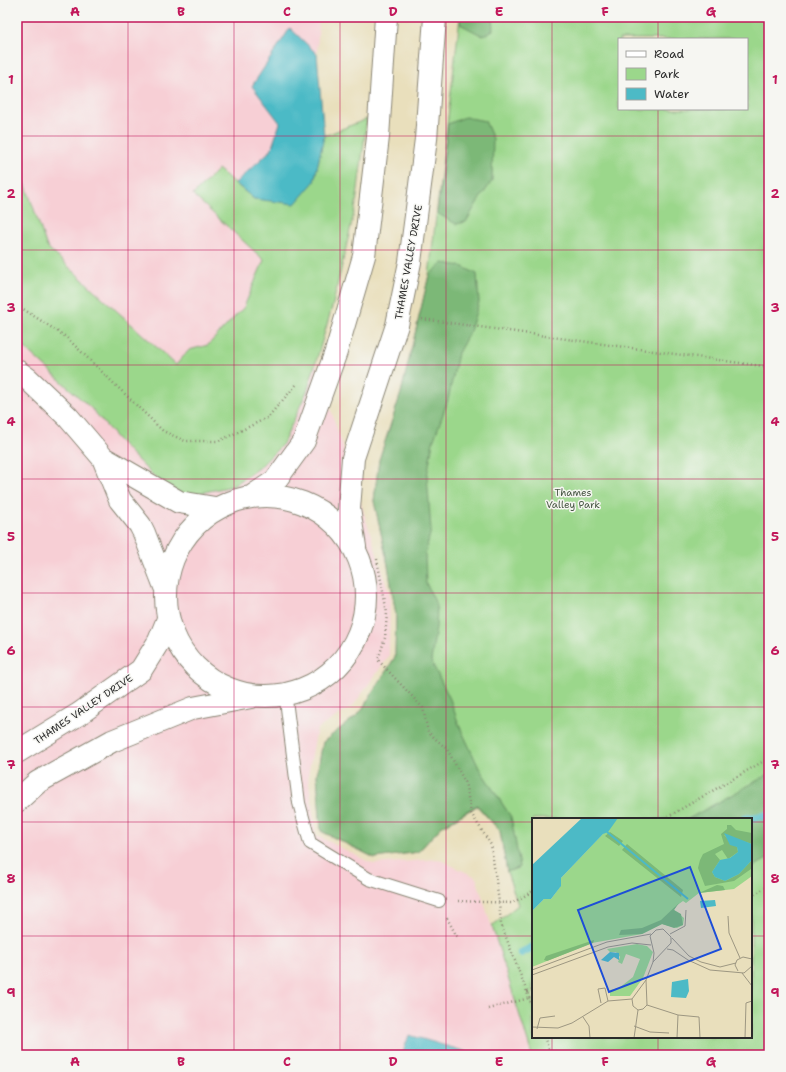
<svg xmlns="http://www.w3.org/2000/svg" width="786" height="1072" font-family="'Shantell Sans',sans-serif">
<rect width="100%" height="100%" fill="#f6f6f2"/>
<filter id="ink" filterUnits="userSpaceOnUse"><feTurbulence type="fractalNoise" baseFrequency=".025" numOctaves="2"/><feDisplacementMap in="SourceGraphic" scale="8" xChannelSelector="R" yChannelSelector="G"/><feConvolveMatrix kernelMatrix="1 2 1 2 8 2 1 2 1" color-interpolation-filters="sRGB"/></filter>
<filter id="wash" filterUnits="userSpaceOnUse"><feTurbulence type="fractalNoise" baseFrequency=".012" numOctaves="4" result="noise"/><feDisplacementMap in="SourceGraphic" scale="16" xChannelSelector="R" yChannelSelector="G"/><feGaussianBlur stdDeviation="0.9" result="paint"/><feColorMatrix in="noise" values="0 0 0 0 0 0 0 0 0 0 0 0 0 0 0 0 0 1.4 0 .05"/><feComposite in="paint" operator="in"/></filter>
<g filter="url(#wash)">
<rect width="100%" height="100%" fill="#e9dfbc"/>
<!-- built -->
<path fill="#f7cfd5" d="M17,17h302l-16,305 87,273 -1,61 -36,50 -36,23 -9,46 8,60 57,29 65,-5 38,18 56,178h-515z"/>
<!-- green -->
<path fill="#9bd78b" stroke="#63815b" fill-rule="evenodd" d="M460,17h309v1038h-237l-40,-129 26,-21 -11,-33 -7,-41 -23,-25 -36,21 -23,25 -43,6 -54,-27 -4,-57 6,-32 32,-25 6,-6 34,-54 1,-42 -8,-50 -14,-64 5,-41 22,-67 28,-118zM619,39h128v70h-128zM533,819h218v218h-218z
M367,119l-11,85 -23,100 -25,85 -25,55 -22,22 -28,20 -47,10 -26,-13 -42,-43 -25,-30 -76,-69v-181l30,87 129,118 13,-15 19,-5 36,-38 20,-47 -71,-65 25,-26 36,30 60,-17 10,-46z"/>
<!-- forest -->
<path fill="#7cb877" stroke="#547251" d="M460,17h32l1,13 -10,6 -23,-12z
M465,117l20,4 8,18 -1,42 -15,22 -11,19 -10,2 -19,-11 11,-89z
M443,263l18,3 16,8 2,28 -9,29 -12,22 -10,47 -15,42 -6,34 4,54 -6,24 1,29 11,23 -1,21 -5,34 19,38 9,26 20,43 32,49 9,50 -13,5 -7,-41 -23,-26 -36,22 -23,25 -43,6 -54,-27 -4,-57 6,-32 32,-25 6,-6 34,-54 1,-42 -8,-50 -14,-64 5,-41 22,-67 28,-118z
M769,774v84l-18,10v-49h-63z"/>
<!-- water -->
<path fill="#4cbac6" stroke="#3c7278" d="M290,28l27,26 7,82 -10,46 -19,22 -41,-5 -19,-16 36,-33 9,-27 -28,-37z
M409,1035l58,17 -1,3h-64z"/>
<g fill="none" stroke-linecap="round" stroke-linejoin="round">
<!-- stream -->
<path stroke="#4cbac6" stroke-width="8" d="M745,819l24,-4
M521,953l12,-6"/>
</g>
</g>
<g filter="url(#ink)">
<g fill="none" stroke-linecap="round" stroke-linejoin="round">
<defs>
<path id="lane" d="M285,692l14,111 11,40 59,36 70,22"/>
<path id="street" d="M17,371l11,8 40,38 35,41 76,44 36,6
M103,458l17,42 20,25 4,8 21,54
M254,495l21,-14 29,-40 32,-89 28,-96 14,-119 8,-120
M166 596a100 100 0 1 1 200 0a100 100 0 1 1-200 0Z
M355,547l-6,-38 4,-51 44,-133 13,-63 16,-123 9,-122
M17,752l62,-38 62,-44 18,-29 9,-22
M17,801l21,-19 74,-41 81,-33 58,-11"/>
</defs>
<!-- lane casing -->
<use href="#lane" stroke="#8a8574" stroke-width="14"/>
<!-- street casing -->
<use href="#street" stroke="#8a8574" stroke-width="24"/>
<!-- path -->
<path stroke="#8a8574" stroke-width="2.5" stroke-dasharray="1 3" stroke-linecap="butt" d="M17,305l49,32 97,94 22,10h34l48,-23 30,-34
M422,319l347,48
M377,559l10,54 -2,25 -7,22 45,48 5,24 19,17 18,33 6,31 20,32 8,57 2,22 32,84
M664,819l105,-61
M751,896l18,-10
M458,901l54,2 21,-12
M447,918l10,19
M527,992l6,-2
M488,1009l41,-11
M544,1037l7,18"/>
<!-- lane -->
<use href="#lane" stroke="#fff" stroke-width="12"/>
<!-- street -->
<use href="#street" stroke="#fff" stroke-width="22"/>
</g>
</g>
<!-- grid -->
<path fill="none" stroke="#c2185b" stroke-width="1" stroke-opacity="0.55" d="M128,17v1038M234,17v1038M340,17v1038M446,17v1038M552,17v802M658,17v22M658,109v710M17,136h752M17,250h752M17,365h752M17,479h752M17,593h752M17,707h752M17,822h516M751,822h18M17,936h516M751,936h18M552,1037v18M658,1037v18"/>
<g text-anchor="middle" stroke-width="3" stroke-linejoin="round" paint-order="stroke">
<!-- street labels -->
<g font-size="10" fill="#2b2b2b" stroke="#f6f6f2">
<text transform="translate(408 262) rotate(-80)" y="4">THAMES VALLEY DRIVE</text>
<text transform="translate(83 709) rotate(-34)" y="4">THAMES VALLEY DRIVE</text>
</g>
<!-- park labels -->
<g font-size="10" fill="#475643" stroke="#f6f6f2">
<text x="573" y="496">Thames<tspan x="573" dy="12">Valley Park</tspan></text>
</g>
</g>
<!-- overview -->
<g transform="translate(532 818)">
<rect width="220" height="220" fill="#e9dfbc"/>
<path d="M86,0h134v58l-18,13 -35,4 -13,10 -3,-2 -7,5 -2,4 10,8 -1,7 -6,3 -15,-4 -20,10 -50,9 -60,24v-56l12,-12h7l9,-12 1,-9zM105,126l10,2 6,6 -10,26 -13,18h-20v-6l9,-2 14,-11 7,-18 -14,-5 -4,10 -4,-2 2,-5 -4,-5h-6l-3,-3z" fill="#9bd78b"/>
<path d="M195,7h4l5,5 16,3v11l-28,-9 13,12 1,5 -10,7 -6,-9 -7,4 5,6 -8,12 3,5 10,4 14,-7 13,-14 -1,9 -17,12 -29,5 -7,-18 2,-8 3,-6 21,-10 -3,-10 6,-5zM78,14l13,9 -4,5 -14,-10zM95,26l56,46 -2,7 -59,-47zM185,67l6,1 2,4 -26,3zM147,85l-5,7 7,4 2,11 -9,3 -12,-4 -20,10 -23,1 2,-5 21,-2 19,-8zM62,122l-1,3 -46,18 -3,-1 2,-4z" fill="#7cb877"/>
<path d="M50,0h36l-10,14 -5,2 -42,44v8l-10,13h-7l-12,12v-46zM192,15l28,11v16l-13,14 -14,7 -10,-4 -3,-5 8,-12 10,-2 8,-6 -1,-5 -7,-2zM183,82l1,6 -15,2 -1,-7zM78,134l9,1v7l-5,-3 -6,5 -7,-2zM156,161l1,12 -3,7 -15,-1 1,-15z" fill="#4cbac6"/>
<path fill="none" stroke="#4cbac6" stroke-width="2" d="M75,14l81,67"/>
<path fill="none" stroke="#9d9782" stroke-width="1" d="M196,98l1,17 11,25M138,116l15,-8 1,-16M140,120l17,18 12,6 19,5 16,-4M135,131l6,1 15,10 22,10 34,3 8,-7M0,152l75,-28 44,-8M206,153l-3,-6 2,-5 6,-3 9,2M210,155l10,13M0,157l76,-28 24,-4 19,2M114,162l1,25 -4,4 -5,1 -5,-4 -1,-7 14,-19 7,-18 18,-19v-6l-8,-8 -7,1 -6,6 4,17 -1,9M69,185l-3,-14 7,-1 3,13M115,187l31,10 21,2 1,21M51,199l6,9 1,12M102,208l16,6 19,1M0,209l26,1 14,-5 36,-22 24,-2M5,211l3,-11 15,-2M102,220l4,-28M145,220l1,-23M213,220l1,-35 6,-2"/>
<path fill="#1d4ed8" fill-opacity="0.15" stroke="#1d4ed8" stroke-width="2" d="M158,49l31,82 -112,43 -31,-82z"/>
<rect width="220" height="220" fill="none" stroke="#2b2b2b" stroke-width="2"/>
</g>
<!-- margin -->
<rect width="786" height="1072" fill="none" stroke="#f6f6f2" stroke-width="44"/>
<!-- legend -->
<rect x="618" y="38" width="130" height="72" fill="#f6f6f2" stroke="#a5a5a2"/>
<rect x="626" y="51" width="20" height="6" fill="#ffffff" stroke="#a5a5a2"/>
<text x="654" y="58" font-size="12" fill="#2b2b2b">Road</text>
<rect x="626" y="68" width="20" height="12" fill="#9bd78b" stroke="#a5a5a2"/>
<text x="654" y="78" font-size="12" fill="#2b2b2b">Park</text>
<rect x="626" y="88" width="20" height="12" fill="#4cbac6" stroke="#a5a5a2"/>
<text x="654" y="98" font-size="12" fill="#2b2b2b">Water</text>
<rect x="22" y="22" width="742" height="1028" fill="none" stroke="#c2185b" stroke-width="1.5"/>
<g font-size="13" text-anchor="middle" font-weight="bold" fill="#c2185b">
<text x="75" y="16">A</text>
<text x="181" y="16">B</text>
<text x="287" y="16">C</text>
<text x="393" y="16">D</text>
<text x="499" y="16">E</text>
<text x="605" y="16">F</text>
<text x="711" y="16">G</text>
<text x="11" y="84">1</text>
<text x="775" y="84">1</text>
<text x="11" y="198">2</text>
<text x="775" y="198">2</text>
<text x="11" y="312">3</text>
<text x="775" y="312">3</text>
<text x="11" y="426">4</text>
<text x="775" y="426">4</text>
<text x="11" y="541">5</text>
<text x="775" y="541">5</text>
<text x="11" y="655">6</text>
<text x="775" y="655">6</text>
<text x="11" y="769">7</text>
<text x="775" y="769">7</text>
<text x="11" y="883">8</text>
<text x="775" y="883">8</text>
<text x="11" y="997">9</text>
<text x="775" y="997">9</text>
<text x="75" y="1066">A</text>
<text x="181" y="1066">B</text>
<text x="287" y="1066">C</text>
<text x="393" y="1066">D</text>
<text x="499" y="1066">E</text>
<text x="605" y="1066">F</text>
<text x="711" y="1066">G</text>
</g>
</svg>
